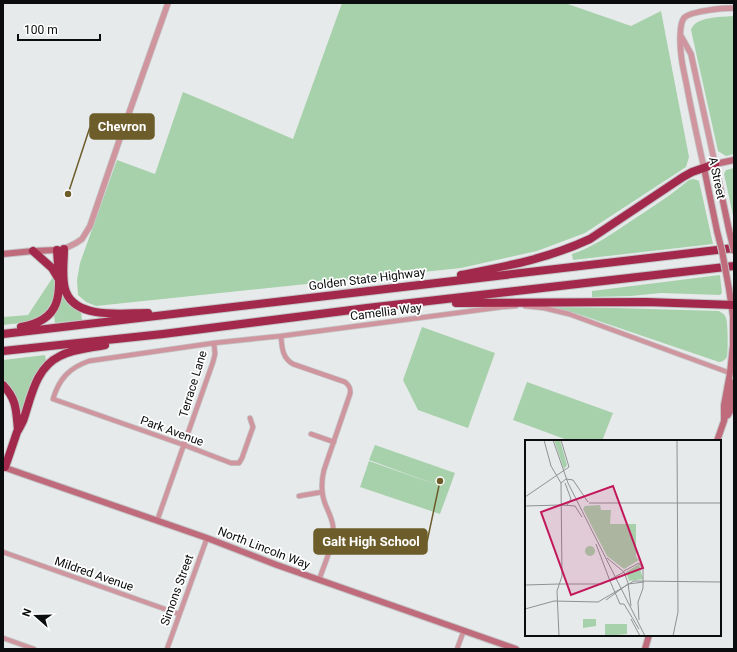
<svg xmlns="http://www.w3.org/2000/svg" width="737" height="652" font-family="Roboto,sans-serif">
<rect width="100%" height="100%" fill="#e7eaeb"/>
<!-- green -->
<path fill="#a7d1ab" d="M342,3h223l66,23 30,-15 28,146 -3,10 -101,66 -48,18 -76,17 -365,38 -10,-4 -8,-7 -1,-15 3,-17 37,-103 38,14 28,-82 24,10 86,37z
M734,16v138l-8,2 -8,-5 -27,-121c4,-14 32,-13 43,-14z
M734,168v52l-10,-46 2,-4z
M693,179l4,1 2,1 14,63 -140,16 -1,-6c21,-7 38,-19 56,-31 21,-14 42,-27 61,-43z
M720,275l2,18 -2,2 -59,-2 -30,3 -39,1v-6z
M53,277c4,11 4,14 -1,24 -11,23 -27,21 -49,24v-8l25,-2z
M64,294l17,17 1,9 -27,3 -1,-8c5,-6 7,-12 8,-20z
M546,307l70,1 103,3c3,2 6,3 7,7 2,4 2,34 1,39 -2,3 -5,5 -8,5l-135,-46 -13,-4 -25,-4z
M422,327l73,26 -27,75 -50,-18 -15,-30z
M45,355l1,6 -26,58c-2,-17 -4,-29 -17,-40v-19z
M527,382l86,31 -11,28h-32l-57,-21z
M375,445l80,28 -15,41 -80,-27 9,-26 74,26 -74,-27z"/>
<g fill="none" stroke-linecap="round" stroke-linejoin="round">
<defs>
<path id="minor" d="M525,306l19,2 25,6 161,59
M281,336c1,11 1,22 12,28l52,18c5,4 6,7 5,12l-26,76c-3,12 -3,24 2,36 3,7 6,13 7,20 2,16 -9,39 -14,54
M250,418l3,9 -11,31 -3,5h-8l-47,-18 -131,-46c6,-20 16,-31 36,-38l125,-18 67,-7 221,-29 14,-1
M311,434l23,8
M299,496l23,-4
M157,521l56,-159 2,-8 -1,-11
M3,552l176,62
M3,638l31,11
M167,649l40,-111
M457,649l7,-19"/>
<path id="tertiary" d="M681,36l10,18 24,110
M704,168c-6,-27 -12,-54 -17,-81 -2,-11 -5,-22 -6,-33 -1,-9 -2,-30 3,-36 6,-7 40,-10 50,-10
M61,249h3l12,-6 6,-4 8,-13 28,-82 50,-141"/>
<path id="secondary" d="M704,168l13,63
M729,230l-14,-66 19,-4
M3,254l30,-3 24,-1
M728,415l4,-7 2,-7
M724,421v-16l6,-32 3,-28v-29l-4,-27
M717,441l7,-20 10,-39
M3,467l204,71 70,27 239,84
M645,649l4,-14"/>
<path id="motorway" d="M64,249c0,14 -3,30 2,43 11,28 58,21 82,21
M33,251l19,17 6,10
M461,275c46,-9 86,-16 129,-36l93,-62 9,-5 23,-8
M456,303l190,-1 88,3
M21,327c47,-8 38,-41 36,-77
M3,334l731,-86
M3,351l160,-17 204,-26 367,-42
M3,385c14,15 13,25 15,45
M5,467c4,-11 8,-23 12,-35 2,-3 4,-7 6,-11 8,-23 12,-53 37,-65 13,-7 30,-8 45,-11"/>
</defs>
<!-- minor casing -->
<use href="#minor" stroke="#c4c6c7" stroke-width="6"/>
<!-- tertiary casing -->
<use href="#tertiary" stroke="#c4c6c7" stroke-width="7"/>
<!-- secondary casing -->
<use href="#secondary" stroke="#c4c6c7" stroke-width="8"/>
<!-- motorway casing -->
<use href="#motorway" stroke="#c4c6c7" stroke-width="10"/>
<!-- minor -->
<use href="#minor" stroke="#d0969f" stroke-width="4.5"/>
<!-- tertiary -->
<use href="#tertiary" stroke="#d0969f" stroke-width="5.5"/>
<!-- secondary -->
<use href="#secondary" stroke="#bf6b7b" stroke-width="6"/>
<!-- motorway -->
<use href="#motorway" stroke="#a2294b" stroke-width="8"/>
<defs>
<path id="secondary-bridge" d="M729,230l5,21
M717,231l5,20 7,38"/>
</defs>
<!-- secondary-bridge casing -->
<use href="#secondary-bridge" stroke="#c4c6c7" stroke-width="8" stroke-linecap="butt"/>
<!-- secondary-bridge -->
<use href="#secondary-bridge" stroke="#bf6b7b" stroke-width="6"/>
</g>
<g text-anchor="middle" stroke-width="3.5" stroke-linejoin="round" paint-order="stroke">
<!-- street labels -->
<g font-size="12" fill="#0b0c0d" stroke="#fff">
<text transform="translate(717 178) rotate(78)" y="4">A Street</text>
<text transform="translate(367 279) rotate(-7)" y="4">Golden State Highway</text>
<text transform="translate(386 312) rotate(-7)" y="4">Camellia Way</text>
<text transform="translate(193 384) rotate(-73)" y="4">Terrace Lane</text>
<text transform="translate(172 431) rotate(20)" y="4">Park Avenue</text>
<text transform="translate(264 548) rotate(21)" y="4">North Lincoln Way</text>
<text transform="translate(94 574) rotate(19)" y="4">Mildred Avenue</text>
<text transform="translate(177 590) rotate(-70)" y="4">Simons Street</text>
</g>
</g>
<!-- overview -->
<g transform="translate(525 440)">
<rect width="196" height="196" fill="#e7eaeb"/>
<path d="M29,0h6l7,25 -3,4zM75,65l1,5h10l-1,14h26v33l3,3 -15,9 -17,-13 -24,-47 2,-3zM60 111a5 5 0 1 1 10 0a5 5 0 1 1-10 0ZM114,124l4,15 -14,2 -3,-9zM58,179h13v7l-13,2zM80,184h22v10l-22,2z" fill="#a7d1ab"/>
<path fill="none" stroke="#8f9192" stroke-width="1" d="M19,0l7,26 10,17M28,0l15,43 77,153M40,43l6,16 -4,6M0,57l44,-30 -8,-27M64,63h132M36,65l14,1 7,11M0,66l36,-1M71,104l14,37M82,118l17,14M99,131l15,-8 4,6v19l-5,14 1,18M85,141l10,23M103,143l3,23M34,144h43l22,-12 4,11M0,145l34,-1M81,160l22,-16 16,-2M73,162l36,-21 87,1M95,164h4l15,25M0,169l29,-8 44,1M106,179l9,17M34,196l-2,-45 5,-15 -1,-93 5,-4 7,1 15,22M148,196l5,-24 -1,-172"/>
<path fill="#c2185b" fill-opacity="0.15" stroke="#c2185b" stroke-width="2" d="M88,46l30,82 -72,27 -30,-83z"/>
<rect width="196" height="196" fill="none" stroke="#0b0c0d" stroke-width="2"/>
</g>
<!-- callouts -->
<path fill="none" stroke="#6c5d2a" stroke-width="1.5" d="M68 194L90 127M440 481L427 542"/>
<g fill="#6c5d2a" stroke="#fff" stroke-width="1.5">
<circle cx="68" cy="194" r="4"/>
<circle cx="440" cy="481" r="4"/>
</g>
<g fill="#6c5d2a" stroke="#6c5d2a" stroke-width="1.5">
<rect x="90" y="114" width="64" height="25" rx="4"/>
<rect x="314" y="529" width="113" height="25" rx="4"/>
</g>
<g font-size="13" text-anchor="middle" font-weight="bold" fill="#fff">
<text x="122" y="131">Chevron</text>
<text x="371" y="546">Galt High School</text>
</g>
<!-- border -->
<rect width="737" height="652" fill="none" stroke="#0b0c0d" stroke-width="8"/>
<!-- north arrow -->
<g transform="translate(36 616) rotate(290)" stroke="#ffffff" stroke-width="3" paint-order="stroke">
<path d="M0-3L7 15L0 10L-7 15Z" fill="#0b0c0d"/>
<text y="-6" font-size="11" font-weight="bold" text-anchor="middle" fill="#0b0c0d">N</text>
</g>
<!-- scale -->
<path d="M18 34v6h82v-6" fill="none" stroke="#0b0c0d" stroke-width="2"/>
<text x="24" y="34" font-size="12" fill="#0b0c0d" stroke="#ffffff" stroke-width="3" paint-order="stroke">100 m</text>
</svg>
